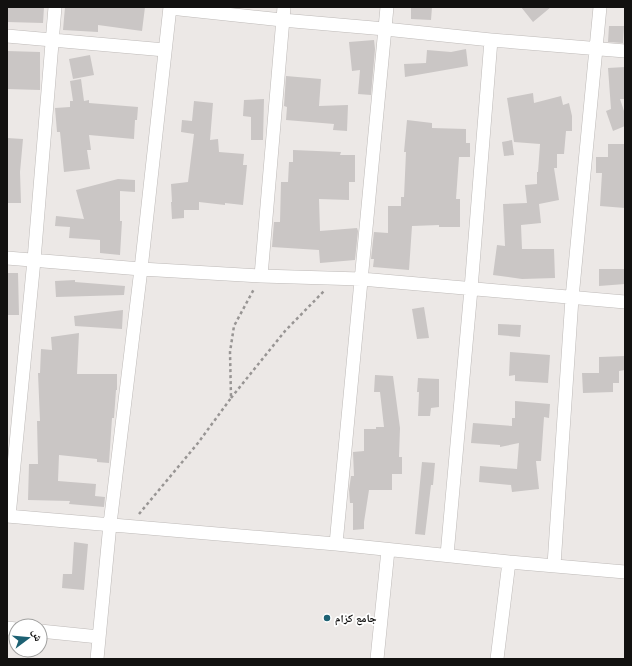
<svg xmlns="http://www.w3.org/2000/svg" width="632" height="666" font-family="Montserrat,'Noto Naskh Arabic',sans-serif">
<rect width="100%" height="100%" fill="#ece8e6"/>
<!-- building -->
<path fill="#cac6c5" d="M7,7h37l-1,16 -36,-1z
M65,7h80l-3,24 -44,-6v7l-35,-2z
M411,7h21l-1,13 -20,-1z
M521,7h30l-18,15z
M609,26h15l-1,17 -15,-1z
M374,40l1,9 -4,46 -13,-1 2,-24 -8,1 -3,-29z
M466,49l2,17 -63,11 -1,-13 22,-1 1,-13 24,2z
M7,51l33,1v38l-33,-1z
M90,55l4,20 -21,4 -4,-20z
M625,67v32h-5l5,15v12l-12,5 -7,-20 5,-2 -3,-41z
M286,76l35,3 -2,27 29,-1 -1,26 -14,-1 1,-6 -48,-4 1,-13 -3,-1z
M81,79l3,22 5,-1v3l49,4 -1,13h-2l-1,19 -45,-4 2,15h-4l3,19 -26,3 -4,-40h-3l-2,-24 15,-1v-6h3l-3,-20z
M533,93l1,10 27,-7 2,9 6,-2 3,13v15h-6l-2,23h-7v14h-3l5,32 -20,4 2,19 -20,2 1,24h32l1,29 -33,1 -29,-4 4,-30 8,1 -2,-42 24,-1 -2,-18 12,-1v-12h1l2,-28 -26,-2 -7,-44z
M264,99l-1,41h-12v-23l-8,-1 1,-16z
M194,101l19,2 -3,37 8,-1 1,13 25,2 -1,11h4l-4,40 -18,-2v2l-26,-3v8h-15v8l-12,1 -1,-17h1l-1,-18 17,-2 6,-48 -13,-2 1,-12 10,1z
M407,120l25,3v5l34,1v14h4v14h-11l-3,42h4v28h-21v-2l-27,1 -3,44 -36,-3 1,-8h-3l3,-27 14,1v-27h13v-9h3l2,-45h-2z
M7,138l16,1 -3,33 1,31h-14z
M512,140l2,15 -10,1 -2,-14z
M608,144h17v64l-25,-2 2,-33h-6v-16h12z
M293,150l48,2 -1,3h15v27h-6v18l-30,-1 1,32 37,-3 1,3 -3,29 -35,3 -1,-13 -47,-3 2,-25h6l1,-40h7l1,-20h4z
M118,179l17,1v12l-15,-1v30h2l-2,34 -20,-2v-13l-31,-2 1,-11 -15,-1 1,-10 28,3 -8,-29z
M599,269h26v15l-26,2z
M7,273h11l1,42h-12z
M75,280v2l50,4 -1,9 -68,2 -1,-16z
M424,307l5,31 -12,1 -5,-30z
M123,310l-1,19 -47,-3 -1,-10z
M498,324l23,1 -1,12 -22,-2z
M79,333l-2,41h40v16h-1l-2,28h-2l-3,45 -12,-1v-3l-38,-4 -1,26 38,3 -1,12 10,1 -1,10 -35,-3 1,-3 -42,-1 1,-36h9l-1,-43h3l-2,-48h2l1,-24 11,1 -1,-13z
M510,352l40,3 -2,28 -33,-2v-6l-6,1z
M625,356v14l-6,1v12h-6v9l-30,1 -1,-20h17v-16z
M375,375l18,1 7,52 -1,29h3v17h-10v16h-23l-5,32v7l-11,1v-27h-3l-1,-13 2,-14h3l-1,-24 11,-1v-22h12v-2h8l-4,-35h-6z
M418,378l21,1v28l-8,1 -1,8h-12l1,-24h-2z
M515,401l35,3 -1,14 -5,-1 -3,44h-5l3,28 -27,3 -1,-7 -32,-3 1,-16 37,3 2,-26 -19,4v-2l-29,-2 2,-20 39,3v-8h3z
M422,462l13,1 -2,22h-2l-6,50 -10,-1z
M74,542l14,2 -4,46 -22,-2 1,-14h9z"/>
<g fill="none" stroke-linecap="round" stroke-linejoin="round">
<defs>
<path id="minor" d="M170,8l112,12 103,9 106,11 134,11
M7,36l158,14
M7,258l134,11 120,7 100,3 264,23
M261,276l23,-269
M7,516l329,28 173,18 116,10
M9,516l25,-256 21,-253
M336,544l51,-537
M447,555l24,-266 20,-249
M554,565l18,-267 28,-291
M7,628l9,1
M40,631l59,6
M97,659l13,-135 31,-255 29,-262
M377,659l11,-109
M497,659l12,-97"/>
</defs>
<!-- minor casing -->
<use href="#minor" stroke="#bebab8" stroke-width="14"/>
<!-- path -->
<path stroke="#989594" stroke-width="2.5" stroke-dasharray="3 3" stroke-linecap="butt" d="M231,398l54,-67 40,-41
M139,514l59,-71 33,-45 -1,-46 4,-26 20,-37"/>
<!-- minor -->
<use href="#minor" stroke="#fff" stroke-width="13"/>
</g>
<!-- markers -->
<circle fill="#1d6173" stroke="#fff" stroke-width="1.5" cx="327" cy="618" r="4"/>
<g text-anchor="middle" stroke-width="3.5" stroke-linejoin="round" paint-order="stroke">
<!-- poi labels -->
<g font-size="11" font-weight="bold" fill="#121110" stroke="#fff" text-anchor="start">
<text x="335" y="622">جامع كزام</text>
</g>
</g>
<!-- border -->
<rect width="632" height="666" fill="none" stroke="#121110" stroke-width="16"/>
<!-- north arrow -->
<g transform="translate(28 638) rotate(74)"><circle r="19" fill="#ffffff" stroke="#a0a09f"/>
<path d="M0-3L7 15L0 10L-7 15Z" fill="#1d6173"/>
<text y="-6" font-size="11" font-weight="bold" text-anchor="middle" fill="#121110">ش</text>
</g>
</svg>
